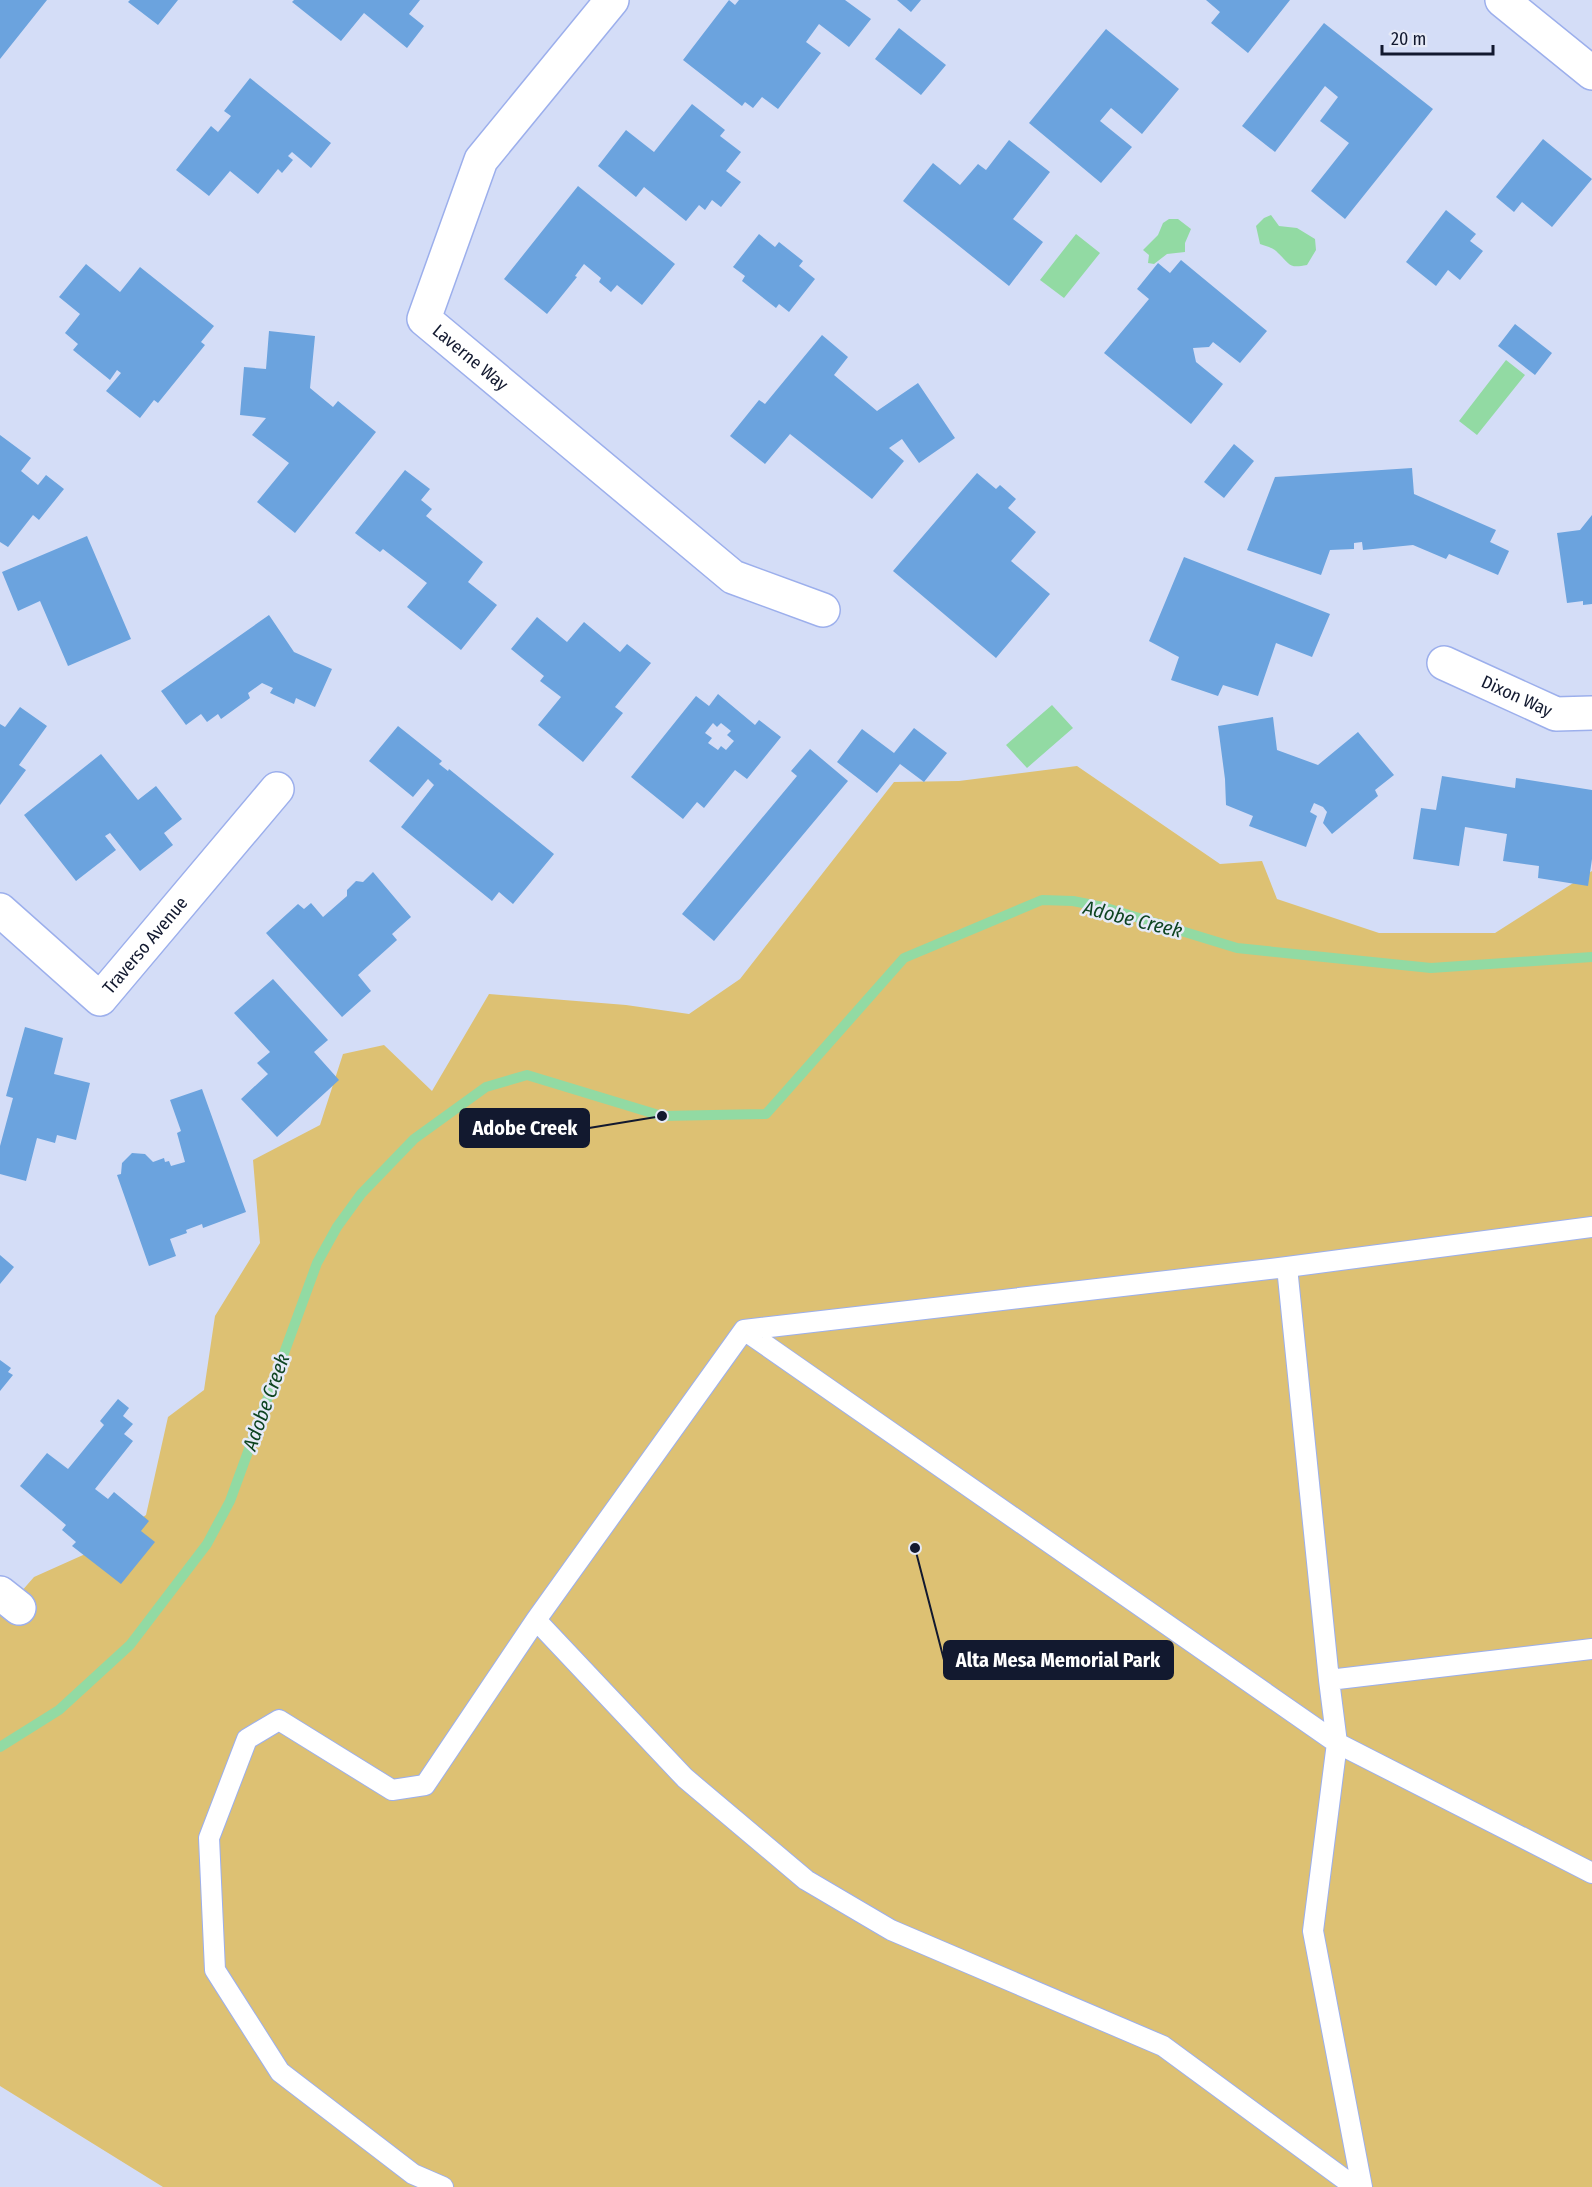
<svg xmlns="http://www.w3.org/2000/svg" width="1592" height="2187" font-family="'Fira Sans Condensed',sans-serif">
<rect width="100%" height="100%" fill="#d4ddf7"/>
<!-- green -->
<path fill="#ddc173" d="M1077,766l143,98 42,-3 15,38 102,34h116l97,-62v1316h-1429l-163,-101v-470l34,-39 58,-26 54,-36 22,-98 36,-27 11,-74 45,-73 -7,-83 67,-35 23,-71 41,-9 48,46 57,-97 137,11 63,9 51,-35 154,-197 65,-1z"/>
<!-- water -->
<path fill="#92daa3" d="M1271,215l8,11 18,2 18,11 1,11 -9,15c-19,4 -17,-1 -29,-12 -4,-5 -12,-7 -18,-9l-4,-18 8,-8z
M1169,219h9l13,10 -6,14v9l-18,2 -13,10 -6,-1 1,-8 -6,-5 15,-15 5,-12z
M1076,234l24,19 -36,45 -24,-18z
M1506,360l19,15 -48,60 -18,-14z
M1052,705l21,23 -46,40 -21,-23z"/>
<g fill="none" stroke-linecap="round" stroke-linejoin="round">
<!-- stream -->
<path stroke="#92daa3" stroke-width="10" d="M0,1747l59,-37 71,-65 77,-101 23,-43 87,-238 20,-36 24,-33 53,-55 72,-52 41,-12 135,41 104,-2 138,-156 138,-58 31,1 30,6 134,41 194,20 161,-11"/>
</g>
<!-- building -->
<path fill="#6ba3de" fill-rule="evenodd" d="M0,0h47l-47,59z
M130,0h48l-20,25 -30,-23z
M294,0h126l-11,14 15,12 -17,22 -43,-35 -23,28 -49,-39z
M729,0l6,5 4,-5h106l26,19 -22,28 -30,-23 -13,18 15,11 -43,56 -16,-12 -9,11 -8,-6 -3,4 -59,-46z
M897,0h24l-10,12z
M1206,0h84l-42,53 -37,-30 9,-11z
M1324,23l109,86 -88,110 -34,-28 38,-48 -29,-22 18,-24 -13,-11 -50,66 -33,-26z
M899,28l47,37 -25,30 -46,-36z
M1106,29l73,60 -37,45 -31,-26 -11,13 32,26 -31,36 -72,-60z
M250,78l81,65 -20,25 -19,-16 -4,4 5,4 -11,13 -4,-4 -20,25 -28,-23 -21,25 -33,-26 35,-44 7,6 13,-16 -7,-5z
M692,104l33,26 -5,6 21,16 -15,19 15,11 -20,25 -9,-7 -7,10 -6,-5 -13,16 -42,-34 -8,10 -38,-31 28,-36 28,22z
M1543,139l49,40 -40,48 -30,-25 -8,10 -18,-15z
M1009,140l41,32 -37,47 30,23 -34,44 -106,-85 30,-38 27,22 18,-21 8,6z
M578,186l97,78 -33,41 -25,-20 -6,7 -12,-10 2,-4 -17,-14 -9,12 2,1 -30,37 -43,-35z
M1446,210l30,24 -6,7 13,10 -23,29 -12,-10 -12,16 -30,-24z
M759,234l16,13 4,-5 24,19 -4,5 16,13 -26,33 -10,-8 -3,4 -34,-27 3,-5 -12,-9z
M1181,260l86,71 -27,32 -27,-21 -4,5 -16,1 3,14 27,22 -32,40 -87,-71 45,-54 -12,-10 21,-26 12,10z
M86,264l34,28 20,-25 74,59 -13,16 4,3 -47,58 -4,-3 -14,18 -34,-27 15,-18 -4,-3 -7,10 -37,-30 5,-6 -13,-11 15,-19 -21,-17z
M1515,324l37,29 -17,22 -37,-29z
M269,331l46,5 -5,52 23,19 5,-6 38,31 -81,101 -38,-31 32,-39 -37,-28 14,-17 -26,-3 4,-48 22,2z
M822,335l26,22 -14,18 43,36 41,-28 37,55 -36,25 -17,-24 -13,9 15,13 -32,38 -82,-65 -25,30 -35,-28 29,-36 6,4z
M0,435l31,23 -10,13 17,14 8,-10 18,14 -25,31 -6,-5 -25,32 -8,-5z
M1234,444l20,17 -30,37 -20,-16z
M1412,468l2,26 82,36 -6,12 19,9 -11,24 -49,-21 -3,5 -33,-14 -50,5 -1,-8 -8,1v6l-24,1 -9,25 -74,-25 28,-73z
M405,470l25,19 -9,11 11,9 -6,7 57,46 -15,20 29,23 -36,45 -54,-43 20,-24 -44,-34 -3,3 -25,-19z
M977,473l19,16 4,-4 16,14 -8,9 28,24 -25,29 39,33 -54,64 -103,-87z
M1592,515v89l-9,1v-4l-16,2 -10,-70 23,-3z
M87,536l44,103 -63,27 -28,-65 -22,10 -16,-39z
M1184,557l146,57 -18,43 -36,-14 -18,53 -35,-11 -5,11 -47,-16 8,-23 -30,-16z
M269,615l25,37 38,17 -17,38 -19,-9 -2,6 -24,-11 3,-5 -11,-5 -14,10 2,5 -29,21 -3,-5 -11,8 -6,-8 -15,11 -25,-34z
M537,617l30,25 17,-20 36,30 7,-8 24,19 -36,44 8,6 -40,49 -45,-37 23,-28 -21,-16 4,-5 -33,-27z
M718,694l37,31 4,-5 22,17 -34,42 -12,-9 -31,38 -7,-6 -14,17 -52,-42 65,-81 13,10zM713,723l4,4 4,-4 10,8 -4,4 7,6 -8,9 -5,-4 -3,4 -10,-7 4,-5 -7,-5z
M20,707l27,19 -28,39 7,5 -26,35v-81l5,3z
M1273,717l4,33 41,15 40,-33 36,43 -19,15 3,6 -46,38 -9,-11 4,-11 -4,-5 -9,-4 -4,9 7,4 -11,31 -57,-21 4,-10 -27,-11 -1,-26 -7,-53z
M398,726l44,35 -3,3 9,7 1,-2 105,85 -41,50 -14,-12 -7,9 -91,-74 33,-42 -6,-6 -15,18 -44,-36z
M914,728l33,25 -23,29 -24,-18 -23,29 -40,-31 25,-33 32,24z
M810,749l38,32 -134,160 -32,-27 115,-138 -6,-5z
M101,754l37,46 18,-14 26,33 -18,14 9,12 -33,26 -30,-38 -5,3 11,14 -40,31 -52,-66z
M1442,776l73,12 1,-10 76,12v69l-4,27 -50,-8 1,-12 -36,-5 4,-27 -42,-7 -6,39 -46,-7 8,-51 15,2z
M373,872l38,45 -19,17 5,6 -39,35 13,16 -29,26 -76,-84 32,-29 6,5 7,-6 12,14 24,-21v-6l9,-9 7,1z
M273,979l55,61 -14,12 25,28 -62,57 -36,-38 27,-25 -11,-11 13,-11 -36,-39z
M25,1027l38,11 -9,36 36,9 -14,57 -19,-5 -2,8 -18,-5 -11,43 -26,-7v-28l13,-48 -7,-2z
M202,1089l44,123 -43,16 -1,-4 -16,6 1,3 -17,6 6,17 -27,10 -32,-91 4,-1 1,-11 10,-10 13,1 8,8 11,-4 1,4 4,-1 2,5 14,-4 -8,-29 4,-2 -11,-31z
M0,1255l14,12 -14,17z
M0,1360l11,8 -3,4 5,3 -13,16z
M118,1399l11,9 -6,8 10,8 -9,10 9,7 -38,48 13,10 6,-7 35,29 -8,10 14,11 -34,42 -49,-38 4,-4 -14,-12 4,-5 -46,-39 27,-33 21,16 36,-44 -4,-4z"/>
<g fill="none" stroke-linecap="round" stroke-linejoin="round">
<defs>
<path id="service" d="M1287,1267l42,413
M744,1330l593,413 255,130
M536,1620l149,158 121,102 85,50 272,116 192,141
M443,2187l-30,-13 -133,-102 -65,-102 -6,-132 38,-99 32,-19 113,70 33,-5 111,-165 208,-290 543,-63 305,-40
M1362,2187l-49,-256 24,-188 -8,-63 263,-31"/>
<g id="minor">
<path id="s1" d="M612,0l-131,160 -57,159 309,258 90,33"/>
<path d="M1502,0l90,73"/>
<path id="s2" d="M1444,663l112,51 36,-1"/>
<path id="s3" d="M0,910l100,89 177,-210"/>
<path d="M0,1593l19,15"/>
</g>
</defs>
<!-- service casing -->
<use href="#service" stroke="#9cafec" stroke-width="22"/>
<!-- minor casing -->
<use href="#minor" stroke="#9cafec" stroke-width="36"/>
<!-- service -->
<use href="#service" stroke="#fff" stroke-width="20"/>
<!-- minor -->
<use href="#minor" stroke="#fff" stroke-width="33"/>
</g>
<g text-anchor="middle" stroke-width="5" stroke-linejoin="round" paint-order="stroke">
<!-- street labels -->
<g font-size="18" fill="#12192f" stroke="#e6eaf7">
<text dy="6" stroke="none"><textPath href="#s1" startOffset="436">Laverne Way</textPath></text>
<text dy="6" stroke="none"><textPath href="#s2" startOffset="80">Dixon Way</textPath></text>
<text dy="6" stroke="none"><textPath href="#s3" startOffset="204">Traverso Avenue</textPath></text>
</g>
<!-- water labels -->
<g font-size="20" font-style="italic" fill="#0e4421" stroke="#e6eaf7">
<text transform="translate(1133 919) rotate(14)" y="7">Adobe Creek</text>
<text transform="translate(266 1402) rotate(-70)" y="7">Adobe Creek</text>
</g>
</g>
<!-- callouts -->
<path fill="none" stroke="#12192f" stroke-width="2" d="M662 1116L589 1128M915 1548L944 1660"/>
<g fill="#12192f" stroke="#e6eaf7" stroke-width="2">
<circle cx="662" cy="1116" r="6"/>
<circle cx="915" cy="1548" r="6"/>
</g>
<g fill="#12192f" stroke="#12192f" stroke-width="2">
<rect x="460" y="1109" width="129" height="38" rx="6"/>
<rect x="944" y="1641" width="229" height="38" rx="6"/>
</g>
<g font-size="20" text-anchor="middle" font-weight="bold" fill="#fff">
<text x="525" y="1135">Adobe Creek</text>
<text x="1058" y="1667">Alta Mesa Memorial Park</text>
</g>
<!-- scale -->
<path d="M1382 45v9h111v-9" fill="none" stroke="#12192f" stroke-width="3"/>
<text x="1391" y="45" font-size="18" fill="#12192f" stroke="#e6eaf7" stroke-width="4.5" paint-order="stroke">20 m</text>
</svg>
